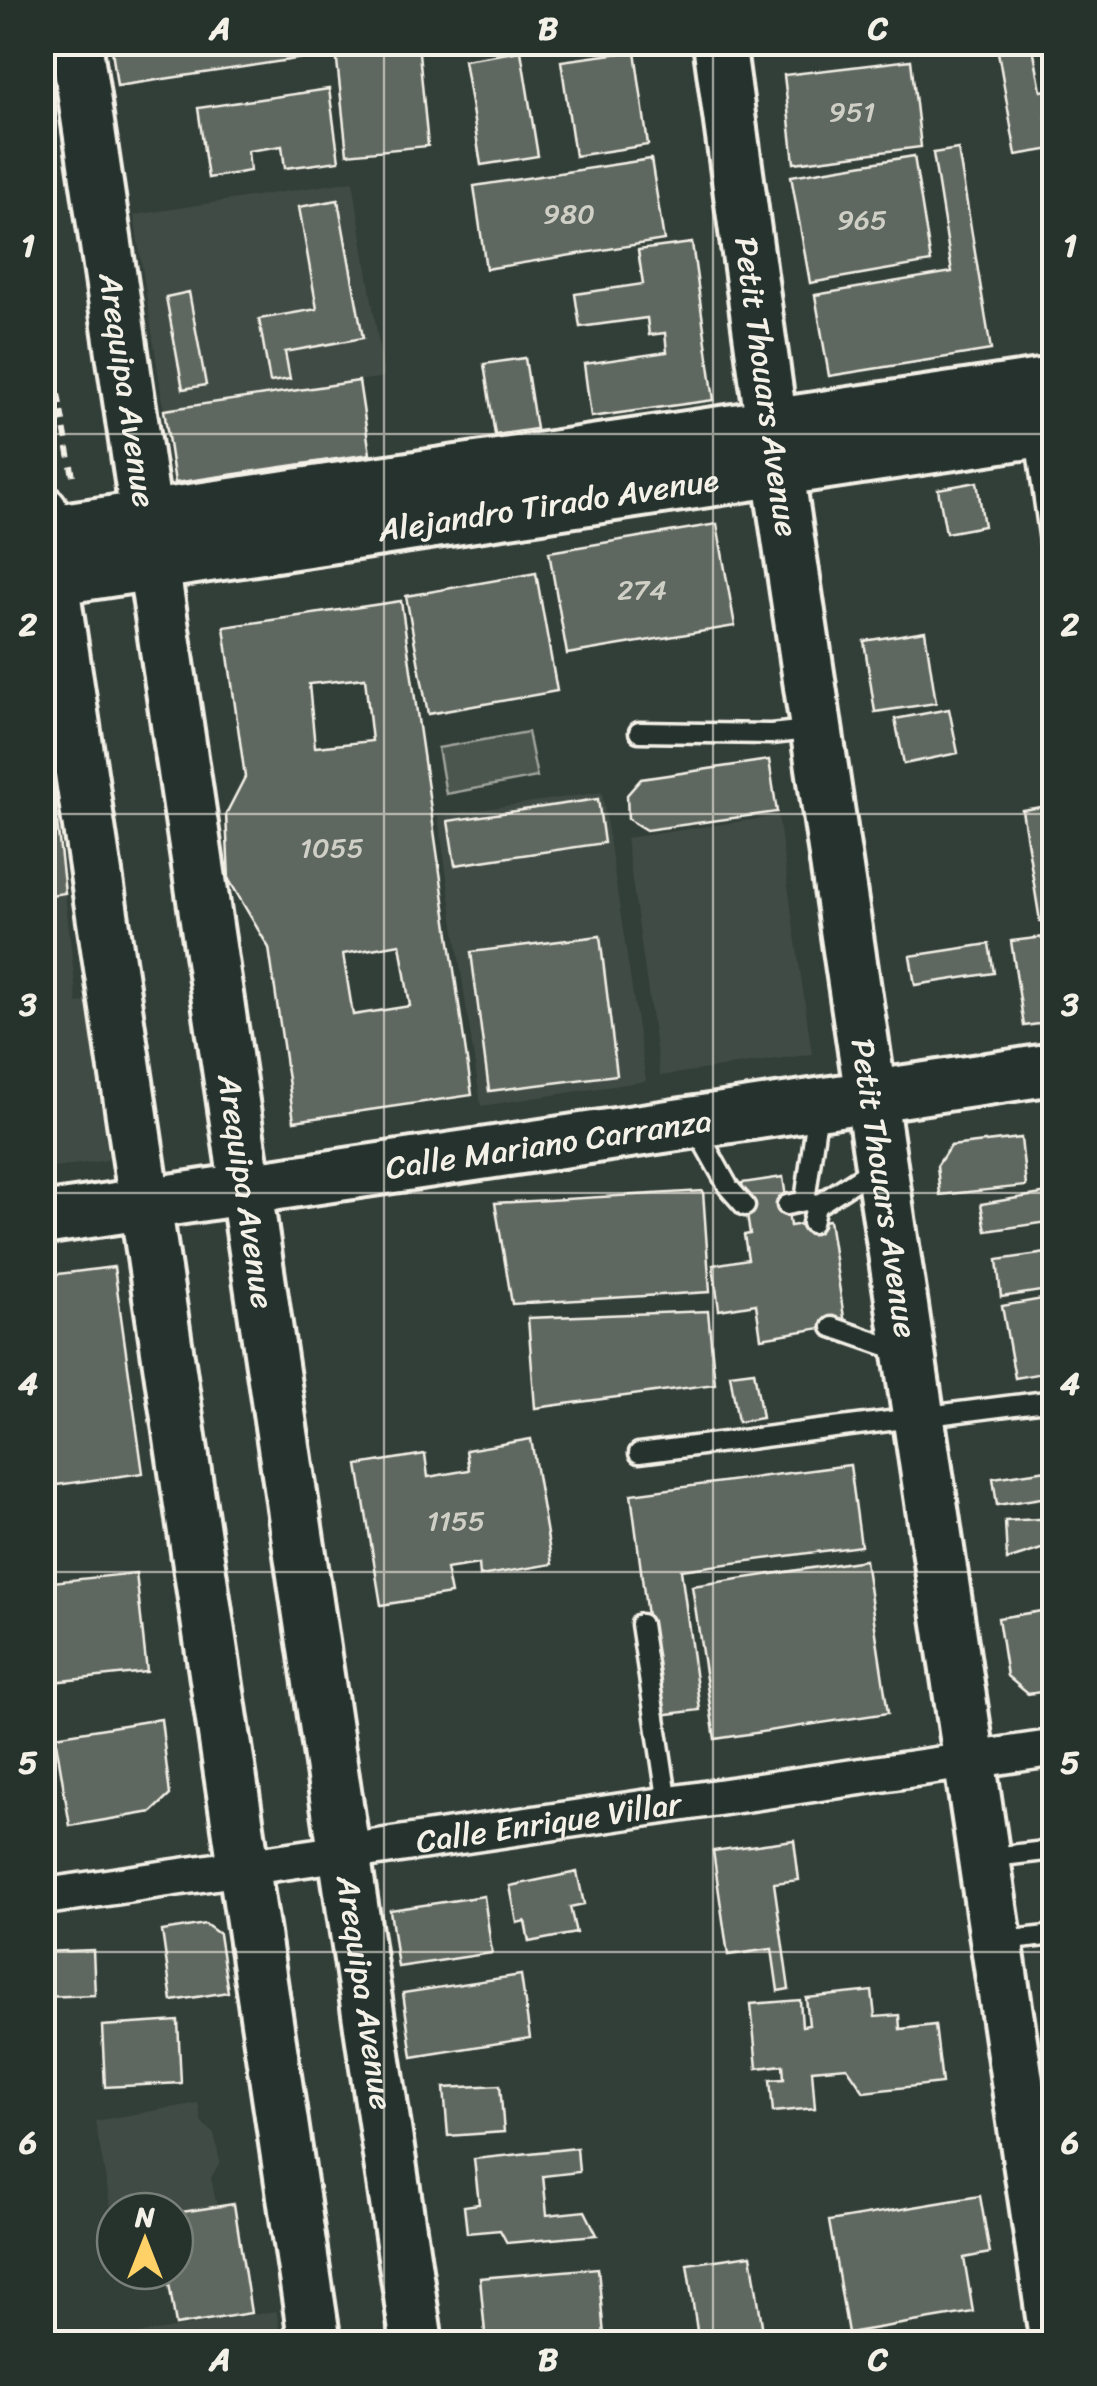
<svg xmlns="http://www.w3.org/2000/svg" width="1097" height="2386" font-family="Sriracha,sans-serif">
<rect width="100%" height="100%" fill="#323e38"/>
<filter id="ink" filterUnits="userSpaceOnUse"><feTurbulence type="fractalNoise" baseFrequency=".01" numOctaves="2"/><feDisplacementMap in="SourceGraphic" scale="20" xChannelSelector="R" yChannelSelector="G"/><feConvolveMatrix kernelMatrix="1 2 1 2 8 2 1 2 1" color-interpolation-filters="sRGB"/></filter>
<g filter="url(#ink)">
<!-- built -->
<path fill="#404b44" d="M353,181l31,196 -220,33 -30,-195z
M602,792l44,289 -165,25 -43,-290z
M778,816l34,238 -152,22 -34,-238z
M65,893l12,110 10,-1 21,158 -65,9v-273z
M198,2103l4,20 12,10 6,29 -9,16 6,29 -42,6 -60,-2 -1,14 -19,-104z
M276,2311l6,32h-199z"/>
<!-- green -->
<path fill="#4c564f" stroke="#a0a49c" stroke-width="2.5" d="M528,732l9,45 -91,17 -8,-46z"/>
<!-- building -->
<path fill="#5f6861" stroke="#f4f1e8" stroke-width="2.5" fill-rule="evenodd" d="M111,42h217l2,12 -213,32z
M335,42h83l10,104 -81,8z
M767,42h93l-91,14z
M1032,42l9,49 13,-2v26l-8,2 6,32 -36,6 -19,-109z
M521,51l17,105 -57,9 -17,-105z
M635,51l13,94 -73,11 -14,-95z
M911,60l10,87 -127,16 -10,-88z
M329,89l10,72 -54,7 -3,-22 -34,5 2,20 -42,7 -10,-70z
M958,149l33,201 -162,26 -14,-81 137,-23 -19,-119z
M914,156l17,106 -121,21 -19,-107z
M651,159l13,81 -178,29 -12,-83z
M338,200l25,138 -78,14 5,27 -20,3 -11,-63 58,-10 -18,-102z
M692,243l22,157 -123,17 -7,-53 83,-12 -2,-19 -16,2 -2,-17 -67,9 -5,-33 68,-10 -5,-34z
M189,292l17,93 -23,4 -17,-92z
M525,358l11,71 -41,6 -11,-71z
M359,381l11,73 -195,29 -11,-73z
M977,482l7,44 -38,7 -8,-44z
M717,524l18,102 -168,28 -18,-102z
M536,573l21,118 -129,23 -22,-118z
M401,601l71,494 -178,26 -25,-173 -40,-68 -3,-66 19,-37 -21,-150zM365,678l7,63 -57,6 -6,-63zM400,944l10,62 -57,9 -10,-61z
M925,631l11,72 -61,9 -11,-71z
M949,709l9,44 -54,11 -9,-45z
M769,760l8,52 -131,18 -18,-11 -1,-24 14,-16z
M53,787l12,106 -23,3v-108z
M598,799l6,44 -149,22 -7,-44z
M1054,805v114l-14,2 -18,-111z
M600,936l17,139 -128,16 -18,-139z
M1045,937l9,85 -30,4 -13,-85z
M989,944l5,29 -79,12 -5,-29z
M1021,1138l5,48 -86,9 -3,-29 13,-20z
M783,1177l7,49 39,-6 16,104 -84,14 -5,-34 -37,6 -6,-45 35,-6 -4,-24 6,-1 -8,-51z
M703,1191l7,101 -198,12 -17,-101z
M1054,1192v29l-68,10 -5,-27z
M1054,1252v37l-53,8 -4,-37z
M114,1267l29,206 -101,14v-211z
M1054,1297v74l-39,7 -13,-72z
M708,1311l7,73 -180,24 -7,-90z
M754,1371l8,47 -24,4 -8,-48z
M531,1439l21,125 -72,12 -1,-12 -33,5 5,25 -70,11 -23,-140 67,-11 3,23 41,-7 -3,-20z
M850,1465l11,81 -180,24 19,140 -40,5 -29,-221z
M1054,1469v27l-57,9 -4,-27z
M1054,1518v27l-47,15 -2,-39z
M865,1560l23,153 -173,26 -23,-153z
M136,1573l11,99 -105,11v-100z
M1054,1609v81l-26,4 -21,-18 -9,-58z
M161,1719l9,76 -18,17 -82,14 -15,-90z
M794,1840l5,40 -25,3 15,106 -11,2 -6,-42 -44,6 -15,-104z
M577,1872l7,32 -14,3 6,26 -47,9 -4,-21 -8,2 -7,-37z
M484,1896l8,57 -94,14 -8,-57z
M205,1924l14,10 9,58 -56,9 -10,-70z
M93,1950l2,45 -53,2v-45z
M521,1975l9,63 -118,19 -9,-64z
M872,1991l3,26 24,-2 1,14 35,-4 7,58 -78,9 -17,-25 -35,3 3,38 -42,4 -3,-32 14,-1 -1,-14 -26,3 -6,-64 49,-4 2,26 7,-1 -3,-27z
M178,2021l3,62 -76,4 -3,-61z
M500,2085l4,47 -56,4 -4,-48z
M577,2148l2,24 -36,4 4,39 38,-4 12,24 -90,8 -7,-13 -33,3 -3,-27 15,-2 -5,-45z
M980,2196l10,57 -26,5 9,54 -125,21 -19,-112z
M234,2204l17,109 -75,12 -9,-54h8v-58z
M751,2255l14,89h-66l-12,-80z
M598,2268l6,68 -118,8 -6,-66z"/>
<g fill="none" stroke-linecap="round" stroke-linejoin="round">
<defs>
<path id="lane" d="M1035,436l19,134
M639,732l132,2 45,-5
M695,1127l34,61 16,18
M787,1205l18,-4 13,-92
M812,1223l4,-17 60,-39
M832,1327l72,25
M639,1453l415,-53
M641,1624l27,180
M985,1858l69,-8
M997,1942l57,-7"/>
<g id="street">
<path id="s1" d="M42,1897l1012,-149"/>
</g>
<g id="secondary">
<path id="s2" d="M76,42l341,2302"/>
<path id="s3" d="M719,42l59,429 276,1859"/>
<path d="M42,511l273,1833"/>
<path d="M42,532l1012,-149"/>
<path id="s4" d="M42,581l1012,-152"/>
<path id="s5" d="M42,1219l1012,-150"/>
</g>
</defs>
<!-- lane casing -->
<use href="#lane" stroke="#f4f1e8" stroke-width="25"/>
<!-- street casing -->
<use href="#street" stroke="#f4f1e8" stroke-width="42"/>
<!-- secondary casing -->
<use href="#secondary" stroke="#f4f1e8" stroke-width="58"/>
<!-- path -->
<path stroke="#f4f1e8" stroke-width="6" stroke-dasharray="10 8" stroke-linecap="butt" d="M42,306l32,176"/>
<!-- lane -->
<use href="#lane" stroke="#26332d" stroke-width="18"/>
<!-- street -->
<use href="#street" stroke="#26332d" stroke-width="35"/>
<!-- secondary -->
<use href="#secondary" stroke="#26332d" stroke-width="50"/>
</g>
</g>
<!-- grid -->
<path fill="none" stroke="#f4f1e8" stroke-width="2.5" stroke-opacity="0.55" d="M384,42v2302M713,42v2302M42,434h1012M42,814h1012M42,1193h1012M42,1572h1012M42,1952h1012"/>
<g text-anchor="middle" stroke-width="10" stroke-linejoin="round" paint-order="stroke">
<!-- number labels -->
<g font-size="28" fill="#cfcfc6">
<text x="852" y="121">951</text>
<text x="569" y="223">980</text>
<text x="862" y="229">965</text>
<text x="642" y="599">274</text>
<text x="332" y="857">1055</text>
<text x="456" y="1530">1155</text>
</g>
<!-- street labels -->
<g font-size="32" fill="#f4f1e8" stroke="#26332d">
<text dy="11" stroke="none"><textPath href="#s3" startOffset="348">Petit Thouars Avenue</textPath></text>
<text dy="11" stroke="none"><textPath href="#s2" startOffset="352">Arequipa Avenue</textPath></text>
<text dy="11" stroke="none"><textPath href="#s4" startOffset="512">Alejandro Tirado Avenue</textPath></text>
<text dy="11" stroke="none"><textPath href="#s5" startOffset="512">Calle Mariano Carranza</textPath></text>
<text dy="11" stroke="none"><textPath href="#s3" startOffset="1158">Petit Thouars Avenue</textPath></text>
<text dy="11" stroke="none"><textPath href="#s2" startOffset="1162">Arequipa Avenue</textPath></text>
<text dy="11" stroke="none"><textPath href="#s1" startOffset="512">Calle Enrique Villar</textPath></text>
<text dy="11" stroke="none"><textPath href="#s2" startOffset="1972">Arequipa Avenue</textPath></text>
</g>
</g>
<!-- margin -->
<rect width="1097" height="2386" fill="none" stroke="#26332d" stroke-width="110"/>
<!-- north arrow -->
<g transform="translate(145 2241)"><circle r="48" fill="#26332d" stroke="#787f78" stroke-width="2.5"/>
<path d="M0-8L18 38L0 25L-18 38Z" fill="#ffd166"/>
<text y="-15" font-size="28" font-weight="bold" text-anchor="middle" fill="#f4f1e8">N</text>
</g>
<rect x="55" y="55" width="987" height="2276" fill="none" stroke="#f4f1e8" stroke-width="4"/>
<g font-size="32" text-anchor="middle" font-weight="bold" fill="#f4f1e8">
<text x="220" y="39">A</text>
<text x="548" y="39">B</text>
<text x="878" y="39">C</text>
<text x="28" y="256">1</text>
<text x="1070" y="256">1</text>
<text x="28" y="635">2</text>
<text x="1070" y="635">2</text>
<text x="28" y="1015">3</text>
<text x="1070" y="1015">3</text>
<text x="28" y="1394">4</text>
<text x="1070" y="1394">4</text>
<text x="28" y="1773">5</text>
<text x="1070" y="1773">5</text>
<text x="28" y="2153">6</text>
<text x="1070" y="2153">6</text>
<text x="220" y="2370">A</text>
<text x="548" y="2370">B</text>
<text x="878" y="2370">C</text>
</g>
</svg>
